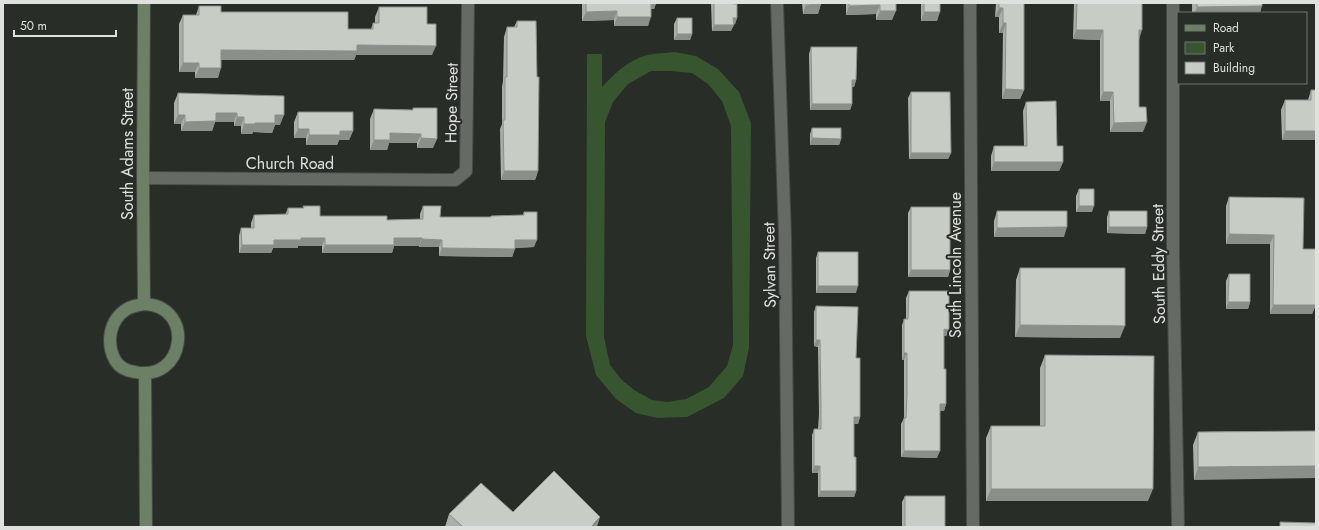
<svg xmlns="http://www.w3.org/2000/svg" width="1319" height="530" font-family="Jost,sans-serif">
<rect width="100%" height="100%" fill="#282d27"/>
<!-- green -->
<path fill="#37552e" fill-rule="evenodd" d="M675,52l21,4 22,13 21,23 12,31 -2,225 -6,28 -19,22 -37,19 -30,1 -21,-5 -20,-14 -20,-24 -10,-39 1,-282h15v33c14,-15 30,-30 51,-33 7,-1 15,-1 22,-2zM651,71h20l21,2 16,11 14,17 9,25 2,219 -6,21 -18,21 -23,12 -19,3 -15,-2 -18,-10 -13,-11 -11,-14 -6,-28 1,-215 8,-20 15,-18z"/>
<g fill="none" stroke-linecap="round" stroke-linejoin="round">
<defs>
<path id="street" d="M777,3l8,233 3,291
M970,3l3,524
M1173,3v251l5,270
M143,178l312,2 11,-9 2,-168"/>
<path id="secondary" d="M144,304l-1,-126 1,-175
M144,304c52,2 41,79 -9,68 -8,-1 -16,-5 -20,-12 -9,-17 -6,-40 12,-51 5,-3 11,-4 17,-5z
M145,373l1,154"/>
</defs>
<!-- street casing -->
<use href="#street" stroke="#464a46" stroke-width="14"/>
<!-- secondary casing -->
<use href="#secondary" stroke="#464a46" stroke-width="14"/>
<!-- street -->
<use href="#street" stroke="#656a64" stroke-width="12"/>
<!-- secondary -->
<use href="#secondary" stroke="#6b8065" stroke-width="12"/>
</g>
<!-- wall -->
<path fill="#abafa9" d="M582,3h74l-2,6h-3l-3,17h-34v-6l-32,1z
M711,3h22l4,15 -2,6h-2l-2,7h-19z
M802,3h19l-3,11h-15z
M846,3h50l-4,17h-16v-6l-30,1z
M921,3h19l-3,18h-16z
M996,3h28v87l-4,9h-18l1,-66h-4v-16h-4z
M1074,3h68l-3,36v68l4,25h-33v-31h-10v-61l-27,-1z
M1192,3h70l-2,10h-68z
M199,6l22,6 127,17h23l2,-6h2v-6l4,-10 48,17 5,31h-76l-2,5h-133l-3,18h-23v-6h-16v-48l4,-9h13z
M677,18l15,16 -2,6h-16v-16z
M517,21l21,150 -3,9h-34l-1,-51 2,-5v-37l1,-6 1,-44 3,-10h7z
M811,47l45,33 -2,7h-2v17l-2,6h-40l-1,-56z
M1311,90l5,50h-34l-1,-30 4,-10h23z
M911,92l40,61 -3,6h-39l-1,-61z
M178,93l102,32h-5l-3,8 -19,-1 -1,2h-11v-8h-7v-4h-19l-3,9h-31v-7h-7v-21z
M1026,102l31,44 6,16 -4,9h-68v-15l3,-10h30l-1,-35z
M413,108l20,40h-16v-5h-28l-2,7h-17v-31l4,-10 39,1z
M298,112l55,19 -4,9h-10l-2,5h-31v-7h-12v-16z
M812,128l29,11 -2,6h-29v-11z
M1079,189l13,23h-16v-16z
M1229,197l74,52 13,56 -4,9h-42v-70h-44v-38z
M303,206l17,10 67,4 33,-1v-5l3,-8 17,11h50l1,-1 32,-1 1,-3 10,35 -19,1 -3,9 -73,-1v-9h-20v-1h-25l-2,7h-70v-7h-24v2h-25l-2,5h-32v-17l2,-8h10v-5l3,-8h31l3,-7h15z
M911,207l39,63 -2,7h-40v-64z
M997,211l67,26h-70v-16z
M1109,211l38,16 -2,7 -38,-1v-16z
M818,252l38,41h-40v-35z
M1020,268l100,70 -105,-1 1,-57z
M1229,274l21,28 -2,7h-22v-28z
M909,291l40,39 -3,6h-2v33l2,35 -2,7h-4l-3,47 -36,-1v-33l3,-6v-58h-2v-35l2,-6h2v-21z
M816,306l40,52 4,59 -2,7h-4v33l2,34 -2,6h-36v-24h-6v-38l2,-6h4l1,-15 -1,-67 -4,-1v-34z
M1045,355l103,146h-162v-63l5,-12h49v-58z
M1316,431l-122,49 -1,-35 5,-13z
M905,496l40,31h-43v-25z
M513,512l84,15h-152l4,-13z"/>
<!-- shaded-wall -->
<path fill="#8b8f8a" d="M650,3h6l-2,6h-6z
M821,4l-3,10h-15l3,-9z
M880,5l-4,9 -30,1 3,-9z
M1262,6l-2,7h-65l2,-6z
M999,8h4l-4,9h-4z
M617,11l-3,9 -32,1 4,-9z
M880,11h16l-4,9h-16z
M924,12h16l-3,9h-16z
M617,17h34l-3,9h-34z
M733,18h4l-2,6 -4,1z
M1003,23h3l-3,10h-4z
M714,25h20l-3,6h-19z
M1076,30h27l-3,10 -27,-1z
M1139,30h3l-3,10z
M677,34h15l-2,6h-16z
M357,45l79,1 -4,9h-76l-2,5h-136l3,-10z
M183,63h16l-4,9h-16z
M199,68h22l-3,10h-23z
M852,80h4l-2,7h-4z
M1005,89l19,1 -4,9h-18z
M1103,92h10l-3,9h-10z
M812,104h40l-2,6h-40z
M216,113h21l-3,9h-19l-3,9h-31l4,-9z
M178,115h7l-4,9h-7z
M275,115h9l-4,10h-5l-3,8 -19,-1 -1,2h-11l3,-10 11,-1z
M237,117h7l-3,9h-7z
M1147,122l-4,10h-33l4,-9z
M298,129h11l-3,9h-12z
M340,131h13l-4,9h-10l-2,5h-31l3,-10z
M1285,131h31v9h-34z
M390,133l31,1 -4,9h-28l-2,7h-17l4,-10z
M421,138l16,1 -4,9h-16z
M812,138l29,1 -2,6h-29z
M911,153h40l-3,6h-39z
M994,162h69l-4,9h-68z
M504,171h34l-3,9h-34z
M1079,206h15l-2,6h-16z
M1067,227l-3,10h-70l3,-9z
M1109,227h38l-2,7 -38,-1z
M1229,234l45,1 -4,9h-44z
M301,238h24l-3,8h-24v2h-25l-2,5h-32l3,-8 32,-5z
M394,238h28l-3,8h-25l-2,7h-70l3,-8z
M422,239l20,1 -3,7h-20z
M515,240h22l-3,7 -22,1z
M442,248l73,1 -3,8 -73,-1z
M911,270h39l-2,7h-40z
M818,286h40l-2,7h-40z
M1228,302h22l-2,7h-22z
M1273,305h43l-4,9h-42z
M1020,325l105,1 -5,12 -105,-1z
M944,329l5,1 -3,6h-4z
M816,340h4l-2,7 -4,-1z
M904,353h3l-3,7h-2z
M940,404h6l-2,7h-7z
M854,417h6l-2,7h-6z
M904,451h36l-3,7 -36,-1z
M814,466h6l-2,7h-6z
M1316,466v12l-122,2 4,-13z
M991,489h162l-5,12h-162z
M820,491h36l-2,6h-36z
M600,517l-3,10h-5z"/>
<!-- building -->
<path fill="#c7ccc5" stroke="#8b8f8a" d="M586,3h65v14h-34v-6l-31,1z
M714,3h19v1h4v14h-4l1,7h-20z
M806,3h15v1l-15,1z
M849,3h47v8h-16v-6l-31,1z
M924,3h16v9h-16z
M999,3h25v87l-19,-1 1,-66h-3v-15h-4z
M1077,3h65v27h-3v77h7l1,15 -33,1 -1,-31h-10v-62h-27z
M1197,3h65v3l-65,1z
M199,6h22v6h127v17h25v-6h6v-16h48v17h9v22l-79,-1v6l-136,-1v18h-22v-5h-16v-48h16z
M677,18h15v16h-15z
M517,21h19l1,56h2l-1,94h-34l-1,-51h2v-43h2v-50h10z
M811,47h46l-1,33h-4v24h-40z
M1311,90h5v41h-31v-31h26z
M911,92h39l1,61h-40z
M178,93l106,3v19h-9v8h-20v1h-11v-7h-7v-4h-21v8l-31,1v-7h-7z
M1056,101l1,45h6v16h-69v-16h33l-1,-44z
M413,108h24v31l-16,-1v-4l-31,-1v7h-16v-31l39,1z
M298,112h55v19h-13v4h-31v-6h-11z
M812,128h29v11l-29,-1z
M1079,189h15v17h-15z
M1229,197l75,1 -1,51h13v56h-43l1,-70 -45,-1z
M303,206h17v10h67v4l36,-1v-13h18l-1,11h51v-1l33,-1v-3h13v28h-22v9l-73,-1v-8l-20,-1v-1h-28v7h-69v-7h-24v2h-27v5h-32l-1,-17h13v-13l34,-1v-6h16z
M911,207h39v63h-39z
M997,211h70v16l-70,1z
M1109,211h38v16h-38z
M818,252h40v34h-40z
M1020,268h105v58l-105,-1z
M1229,274h21v28h-22z
M909,291h40v39l-5,-1v40h2v35h-6v47h-36v-33h2l1,-24v-41h-3v-34h4z
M816,306l42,1 -2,51h4v59h-6v40h2v34h-36v-25h-6v-37h7v-21l-1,-68h-4z
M1045,355l109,1 -1,133h-162v-63h54z
M1316,431v35l-118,1v-35z
M554,471l46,46 -8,9 1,1h-130l-14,-13 32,-31 32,29z
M905,496h40v31h-40z
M1280,522l36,1v4h-36z"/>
<g text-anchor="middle" stroke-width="4" stroke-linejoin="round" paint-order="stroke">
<!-- street labels -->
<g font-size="16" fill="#dee1de" stroke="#282d27">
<text transform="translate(451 103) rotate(-89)" y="6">Hope Street</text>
<text transform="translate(127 154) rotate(-90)" y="6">South Adams Street</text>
<text x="290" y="169">Church Road</text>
<text transform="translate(1158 264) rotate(-91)" y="6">South Eddy Street</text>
<text transform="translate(769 265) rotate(-91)" y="6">Sylvan Street</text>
<text transform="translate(955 265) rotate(-90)" y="6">South Lincoln Avenue</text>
</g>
</g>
<!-- border -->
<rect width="1319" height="530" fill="none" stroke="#dee1de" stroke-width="8"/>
<!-- legend -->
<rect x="1177" y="12" width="130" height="72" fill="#282d27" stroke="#717570"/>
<rect x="1185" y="25" width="20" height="6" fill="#6b8065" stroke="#717570"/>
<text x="1213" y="32" font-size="12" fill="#dee1de">Road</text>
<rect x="1185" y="42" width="20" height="12" fill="#37552e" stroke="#717570"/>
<text x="1213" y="52" font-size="12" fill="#dee1de">Park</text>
<rect x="1185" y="62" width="20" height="12" fill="#c7ccc5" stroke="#717570"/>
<text x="1213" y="72" font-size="12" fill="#dee1de">Building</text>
<!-- scale -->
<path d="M14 30v6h102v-6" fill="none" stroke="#dee1de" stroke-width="2"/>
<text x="20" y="30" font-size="12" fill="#dee1de" stroke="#282d27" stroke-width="3" paint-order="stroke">50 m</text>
</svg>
